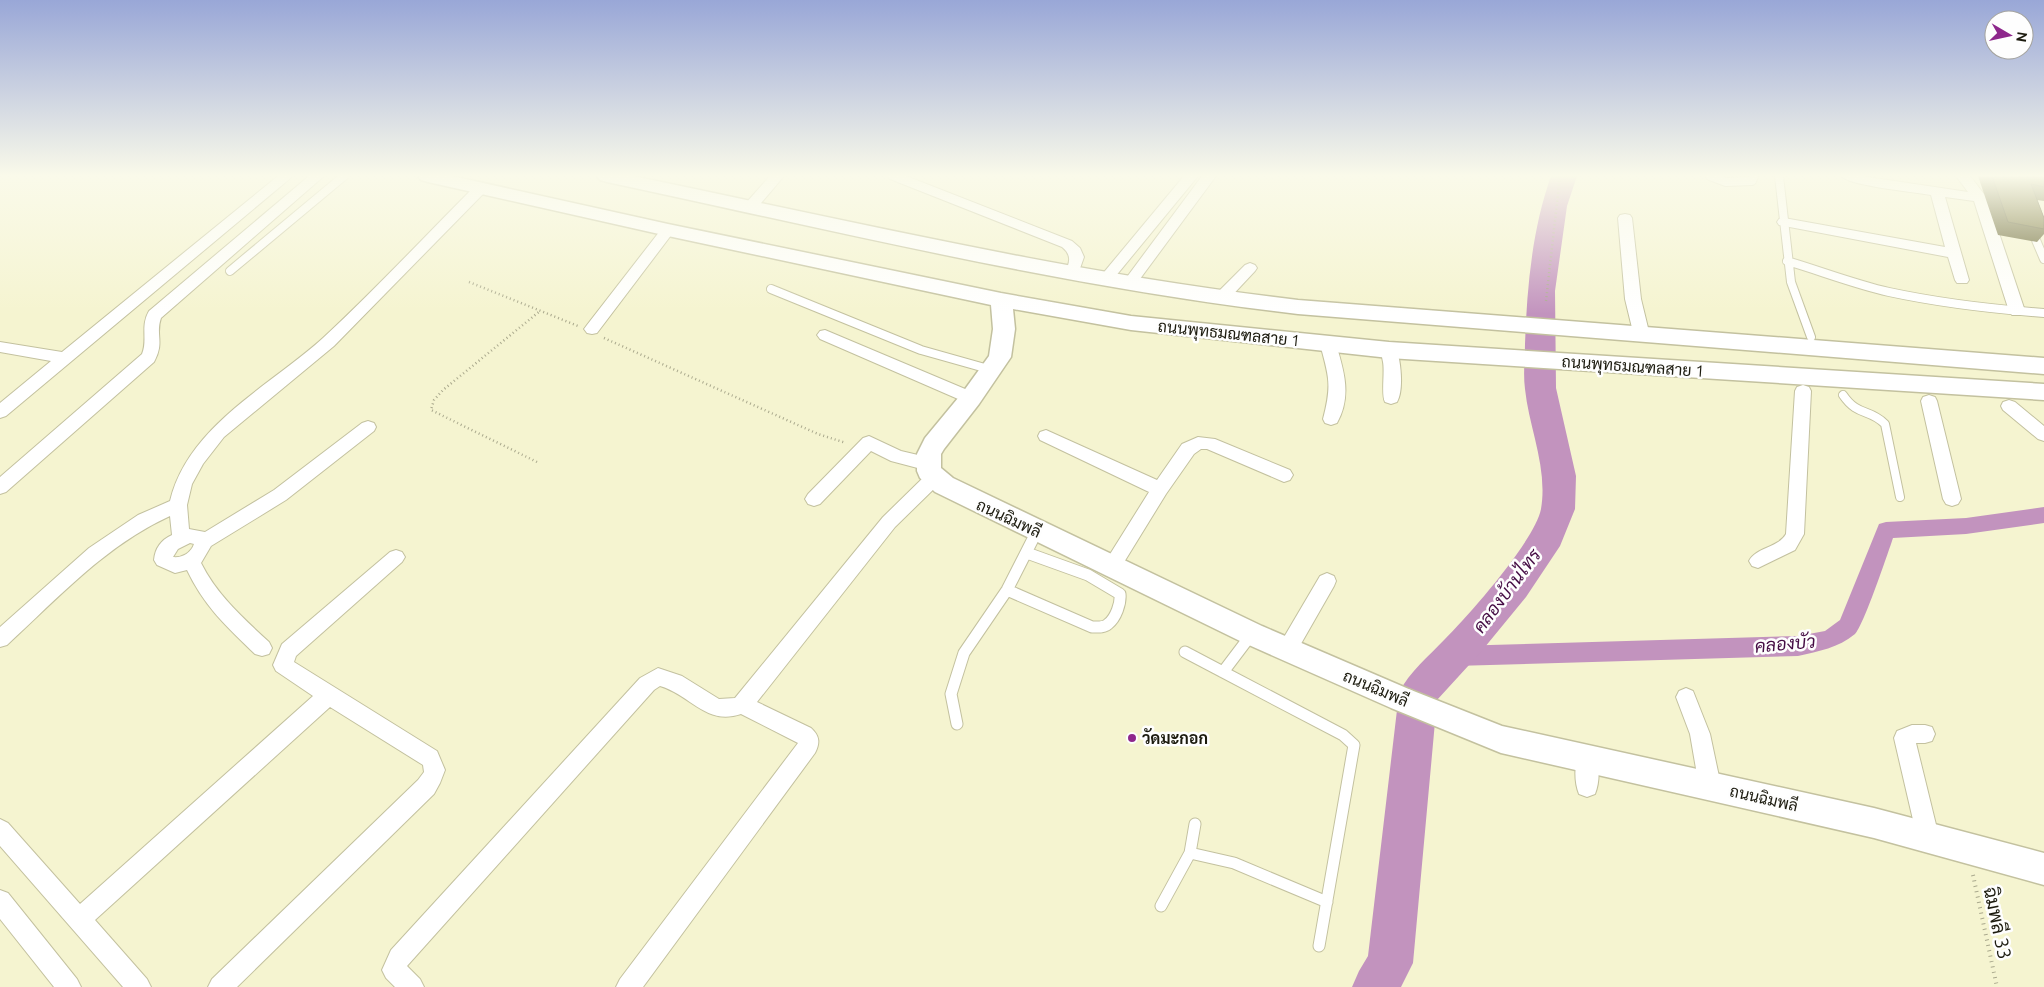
<svg xmlns="http://www.w3.org/2000/svg" width="2044" height="987" font-family="Ubuntu,Sarabun,sans-serif">
<rect width="100%" height="100%" fill="#f5f4d0"/>
<g fill="none" stroke-linecap="round" stroke-linejoin="round">
<!-- canal -->
<path fill="#c293be" fill-rule="evenodd" d="M2044,507v16l-78,11 -73,4c-5,15 -30,89 -38,96 -17,14 -36,17 -57,22l-344,10 -8,-3 -3,-7 3,-7 8,-3 344,-10 27,-5 15,-11 39,-96 7,-2 80,-4z"/>
<!-- river -->
<path fill="#c293be" fill-rule="evenodd" d="M1551,176h26l-10,30 -12,85 1,97 20,88 -1,33 -15,37 -34,51 -46,56 -43,47 -24,263 -12,24h-49l7,-16 9,-15 31,-263c10,-21 30,-37 46,-54 25,-25 90,-99 96,-130 7,-41 -12,-81 -16,-120 -2,-15 0,-31 0,-45 2,-57 7,-114 26,-168z"/>
<defs>
<path id="lane-far1" d="M1710,176l16,6 26,-1 2,-5
M1779,176l12,106 20,55
M2033,233l11,26
M1787,261c34,10 67,23 102,31 51,11 103,17 155,21
M230,271l114,-95
M771,289l150,61 71,20
M1843,395c15,22 26,13 42,29l15,73"/>
<path id="lane" d="M1007,590l85,37c5,0 12,1 16,-3 8,-6 13,-21 12,-30l-32,-19 -61,-22
M1251,635l-28,37 120,63 11,10 -35,201
M1185,652l38,20
M957,724l-6,-30 13,-41 43,-63 30,-59
M1190,853l5,-29
M1161,906l29,-53 44,10 93,39"/>
<path id="street" d="M278,176h15l-287,240 -6,2v-15l51,-42 -51,-9v-10l62,10z
M309,176h15l-163,142c-6,17 4,24 -7,44l-148,130 -6,2v-17l142,-123c6,-14 -2,-28 7,-43z
M770,176h14l-28,33h-10l-2,-3 2,-3z
M888,176h18l166,65 8,7 4,9 -7,20h-10l-2,-3c4,-11 8,-18 -3,-27l-172,-68z
M1184,176h14l-88,107h-10l-2,-3 2,-3z
M1202,176h14l-82,111h-10l-2,-3 2,-3z
M1841,176h20l107,16 -12,-16h14l14,18 28,5 2,3 -2,3 -5,1 -18,-3 36,108 -3,4h-10l-3,-4 -35,-110 -29,-4 24,83 -2,3h-10l-2,-3 -7,-23 -169,-32 -2,-3 2,-3 5,-1 161,29 -14,-52c-16,-3 -81,-9 -90,-19z
M481,184l5,1 2,3 -2,3 -152,155 -110,91 -21,27 -11,20 -5,21 2,24 16,3 69,-42 88,-67 6,-2 6,2 2,4 -2,4 -88,69 -75,46 -10,17c16,32 42,55 68,79l3,6 -3,6 -7,2 -7,-2c-28,-27 -51,-48 -68,-84l-12,3 -18,-8 -3,-5c1,-12 7,-20 18,-25l-2,-19c-64,29 -112,82 -163,129l-7,2v-20l89,-79 49,-33 32,-14c18,-75 100,-115 153,-163 53,-49 102,-102 153,-153zM190,543l4,1c-3,9 -12,14 -21,13l5,-8z
M1625,214l5,1 2,3 9,81 8,33 -3,4 -5,1 -5,-1 -3,-4 -8,-33 -7,-81 2,-3z
M668,226l5,1 2,3 -78,103 -5,1 -5,-1 -3,-4 3,-4 76,-98z
M1250,263l5,2 2,3 -2,3 -29,31h-10l-2,-4 2,-4 29,-29z
M825,330l152,64 2,4 -2,4 -6,2 -6,-2 -145,-63 -3,-4 3,-4z
M1328,339l6,1 2,4c8,27 16,52 1,79l-6,2 -6,-2 -2,-4c9,-34 6,-42 -3,-75l2,-4z
M1389,345l6,1c6,12 9,44 2,56l-6,2 -6,-2c-4,-7 0,-30 -2,-40 -1,-6 -3,-11 0,-16z
M1803,385l6,2 2,4 -7,143 -9,16 -37,18 -6,-2 -3,-5c7,-14 29,-13 37,-27l9,-143 2,-4z
M1929,395l6,2 2,4 24,98 -3,5 -6,2 -6,-2 -3,-5 -22,-98 2,-4z
M2009,400l6,2 29,24v15l-6,-2 -35,-29 -2,-4 2,-4z
M1046,430l111,50 25,-36 16,-7 17,2 75,31 3,5 -3,5 -6,2 -77,-33h-6l-7,5 -28,40 -48,78 -7,3 -7,-3 -2,-5 47,-75 -109,-52 -2,-4 2,-4z
M869,436l32,15 34,8 3,5 -3,5 -6,2 -38,-10 -20,-10 -51,53 -6,2 -6,-2 -3,-5 3,-5 55,-56z
M934,471l6,2 3,5 -3,5 -45,44 -138,175 54,26c9,8 9,15 4,25l-172,234h-27l4,-8 178,-236 -57,-29c-35,12 -50,-19 -81,-28l-6,4 -247,276 13,13 4,8h-29l-9,-9 -4,-8 9,-20 249,-272 18,-10 24,8 37,23 16,-1 148,-181 45,-44z
M396,550l6,2 3,5 -3,5 -106,94 -2,6 143,89 8,19 -5,13 -6,11 -197,193h-29l4,-8 206,-199 6,-8 -1,-7 -93,-58 -235,213 52,59 4,8h-28l-123,-141v-27l8,4 72,81 233,-208 -37,-25 -3,-6 9,-21 108,-92z
M1327,573l7,3 2,5 -2,5 -40,70 -7,2 -7,-2 -3,-6 3,-6 40,-68z
M1686,688l7,3 17,43 11,52 -3,7 -8,3 -8,-3 -3,-7 -9,-52 -14,-37 3,-6z
M1912,725h13l7,2 3,7 -3,7 -7,2h-9l23,94 -3,8 -8,3 -8,-3 -3,-8 -23,-99 3,-7z
M1587,748l7,3c6,12 6,31 1,43l-8,3 -8,-3c-5,-12 -5,-31 1,-43z
M0,890l8,3 69,86 4,8h-27l-54,-68z"/>
<path id="secondary" d="M418,176h34l216,48 333,69 130,23 258,26 655,42v16l-655,-42 -258,-28 -118,-21 2,20 -4,28 -32,47 -35,45 -3,5v14l12,10 309,148 149,64 91,36 372,82 170,45v32l-170,-47 -373,-85 -110,-45 -149,-66 -307,-150 -15,-14 -3,-7v-17l8,-16 38,-46 26,-36 4,-27 -2,-24 -323,-69 -240,-54 -7,-2z
M597,176h36c221,46 441,98 665,124l746,58v16l-746,-60c-233,-27 -462,-83 -691,-132l-7,-2z"/>
</defs>
<!-- lane-far1 casing -->
<use href="#lane-far1" stroke="#c3c19f" stroke-width="10"/>
<!-- lane casing -->
<use href="#lane" stroke="#c3c19f" stroke-width="13"/>
<!-- street casing -->
<use href="#street" stroke="#c3c19f" stroke-width="2"/>
<!-- secondary casing -->
<use href="#secondary" stroke="#c3c19f" stroke-width="3"/>
<!-- path-far1 -->
<path stroke="#aaa98d" stroke-width="2.5" stroke-dasharray="1 3" stroke-linecap="butt" d="M469,282l109,44
M1546,301l14,-125
M604,338l214,96 28,9
M537,462l-106,-52 3,-10 9,-10 97,-79"/>
<!-- path -->
<path stroke="#aaa98d" stroke-width="4" stroke-dasharray="1 4.5" stroke-linecap="butt" d="M1973,875l24,112"/>
<!-- lane-far1 -->
<use href="#lane-far1" stroke="#fff" stroke-width="8"/>
<!-- lane -->
<use href="#lane" stroke="#fff" stroke-width="11"/>
<!-- street -->
<use href="#street" fill="#fff" fill-rule="evenodd"/>
<!-- secondary -->
<use href="#secondary" fill="#fff" fill-rule="evenodd"/>
</g>
<!-- wall -->
<path fill="#5c5925" d="M1978,176h66v25l-7,-1 7,18v16l-7,8 -39,-7z"/>
<!-- building -->
<path fill="#6b672b" stroke="#4b481e" d="M1992,176h52v11l-13,-3 13,34v11l-36,-7z"/>
<!-- sky -->
<linearGradient id="sky" x2="0" y2="1"><stop stop-color="#99a7d7"/><stop offset="0.56" stop-color="#fafaea"/><stop offset="1" stop-color="#fafaea" stop-opacity="0"/></linearGradient>
<rect width="2044" height="314" fill="url(#sky)"/>
<!-- markers -->
<circle fill="#8e278c" stroke="#fefefe" stroke-width="2" cx="1132" cy="738" r="5"/>
<g text-anchor="middle" stroke-width="5" stroke-linejoin="round" paint-order="stroke">
<!-- street labels -->
<g font-size="16" fill="#1c1b0f" stroke="#fefefe">
<text transform="translate(1229 333) rotate(6)" y="6">ถนนพุทธมณฑลสาย 1</text>
<text transform="translate(1633 366) rotate(4)" y="6">ถนนพุทธมณฑลสาย 1</text>
<text transform="translate(1009 518) rotate(25)" y="6">ถนนฉิมพลี</text>
<text transform="translate(1376 688) rotate(23)" y="6">ถนนฉิมพลี</text>
<text transform="translate(1764 798) rotate(13)" y="6">ถนนฉิมพลี</text>
</g>
<!-- poi labels -->
<g font-size="16" font-weight="bold" fill="#1c1b0f" stroke="#fefefe" text-anchor="start">
<text x="1142" y="744">วัดมะกอก</text>
</g>
<!-- water labels -->
<g font-size="18" font-style="italic" fill="#450c44" stroke="#fefefe">
<text transform="translate(1507 591) rotate(-53)" y="6">คลองบ้านไทร</text>
<text transform="translate(1785 644) rotate(-5)" y="6">คลองบัว</text>
</g>
<!-- near-street labels -->
<g font-size="19" fill="#1c1b0f" stroke="#fefefe">
<text transform="translate(1998 923) rotate(78)" y="7">ฉิมพลี 33</text>
</g>
</g>
<!-- north arrow -->
<g transform="translate(2009 35) rotate(99)"><circle r="24" fill="#fefefe" stroke="#a4a39e"/>
<path d="M0-4L9 19L0 12L-9 19Z" fill="#8e278c"/>
<text y="-8" font-size="14" font-weight="bold" text-anchor="middle" fill="#1c1b0f">N</text>
</g>
</svg>
